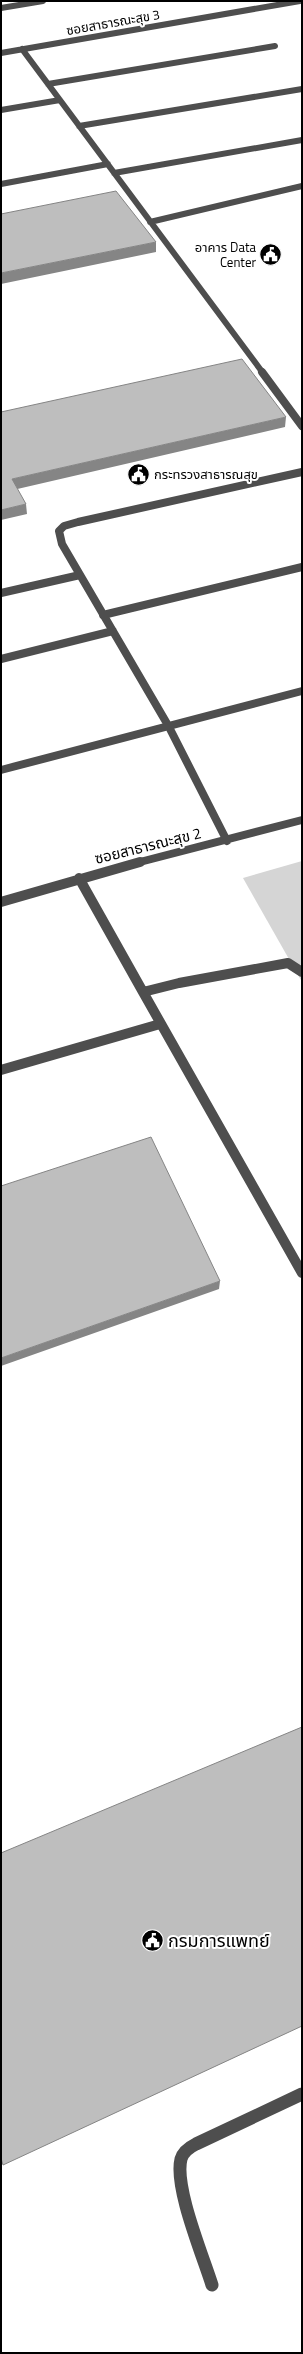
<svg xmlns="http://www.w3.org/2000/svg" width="303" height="2354" font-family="'Titillium Web','Noto Sans Thai',sans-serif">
<rect width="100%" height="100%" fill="#fff"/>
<!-- green -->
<path fill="#d5d5d5" d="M302,861v121l-59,-104z"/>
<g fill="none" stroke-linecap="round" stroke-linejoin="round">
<!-- minor-far3 -->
<path stroke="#4e4e4e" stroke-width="6" d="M1,8l42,-7
M22,49l241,324
M1,53l299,-52
M48,84l227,-38
M1,110l59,-10
M79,126l223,-37
M114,173l188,-33
M1,184l107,-20
M150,222l152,-36"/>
<!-- minor-far2 -->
<path stroke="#4e4e4e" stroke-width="8" d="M262,372l40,54
M1,593l79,-18
M103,615l199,-48
M1,659l112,-28
M1,770l301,-79
M227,841l-58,-114 -107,-183 -3,-13 5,-5 14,-4 224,-50
M136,863l166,-43"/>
<!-- minor-far1 -->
<path stroke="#4e4e4e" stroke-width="10" d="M79,878l64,114
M1,902l139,-40
M302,972l-14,-9 -109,20 -36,9 159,281
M1,1070l159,-46"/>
<!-- minor -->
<path stroke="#4e4e4e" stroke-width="13" d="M212,2285c-9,-29 -38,-98 -31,-126 2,-7 9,-12 15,-15l106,-50"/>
</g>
<!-- shaded-wall -->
<path fill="#858585" d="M156,242v10l-155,32v-11z
M286,417l-1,10 -272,63 -1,-11z
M26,504l1,10 -26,6v-10z
M220,1281l-1,8 -218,77v-8z"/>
<!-- building -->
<path fill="#bebebe" stroke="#858585" d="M116,191l40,51 -155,31v-59z
M242,359l44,58 -274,62 14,25 -25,6v-98z
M151,1137l69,144 -219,77v-172z
M302,1727v299l-299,139 -2,-7v-305z"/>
<!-- icons -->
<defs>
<symbol id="civic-disc" viewBox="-11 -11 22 22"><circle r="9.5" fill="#000" stroke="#fff"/><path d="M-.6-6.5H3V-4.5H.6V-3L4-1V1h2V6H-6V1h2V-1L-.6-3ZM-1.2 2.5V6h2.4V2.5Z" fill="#fff"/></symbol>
</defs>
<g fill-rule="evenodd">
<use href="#civic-disc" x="258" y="242" width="25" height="25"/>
<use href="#civic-disc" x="126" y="462" width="25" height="25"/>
<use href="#civic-disc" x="140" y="1928" width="25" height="25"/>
</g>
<g text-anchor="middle" stroke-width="4" stroke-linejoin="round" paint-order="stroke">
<!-- far-street labels -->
<g font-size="13" fill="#000" stroke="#fff">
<text transform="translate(113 22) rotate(-10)" y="5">ซอยสาธารณะสุข 3</text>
</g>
<!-- far-poi labels -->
<g font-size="13" fill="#000" stroke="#fff" text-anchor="end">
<text x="256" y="252">อาคาร Data<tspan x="256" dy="15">Center</tspan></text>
<text x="154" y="479" text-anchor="start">กระทรวงสาธารณสุข</text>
</g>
<!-- street labels -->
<g font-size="15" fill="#000" stroke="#fff">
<text transform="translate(148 846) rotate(-14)" y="5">ซอยสาธารณะสุข 2</text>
</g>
<!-- near-poi labels -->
<g font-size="18" fill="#000" stroke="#fff" text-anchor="start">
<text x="168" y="1947">กรมการแพทย์</text>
</g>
</g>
<!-- border -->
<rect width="303" height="2354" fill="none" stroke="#000000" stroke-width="4"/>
</svg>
